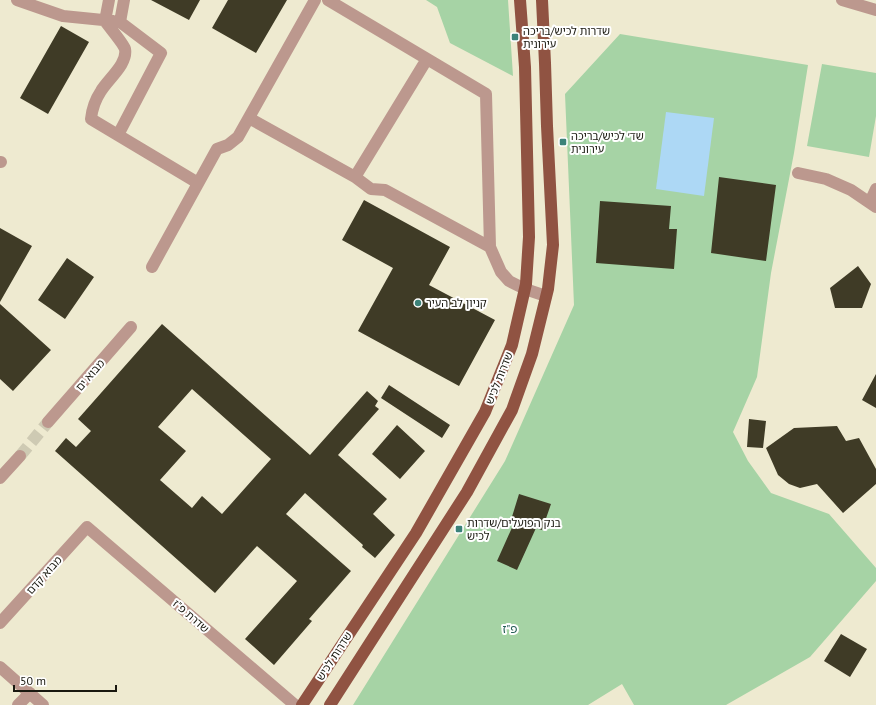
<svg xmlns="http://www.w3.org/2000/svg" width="876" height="705" font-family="'PT Sans','Noto Sans Hebrew',sans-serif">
<rect width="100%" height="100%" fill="#eeead0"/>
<!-- green -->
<path fill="#a6d3a5" d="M426,0h82l5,76 -63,-33 -13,-36z
M620,34l188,31 -14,88 -23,120 -14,104 -24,55 15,29 23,32 58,21 47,54v13l-66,76 -84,48h-92l-12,-21 -34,21h-235l152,-244 69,-156 -9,-211z
M822,64l54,9v43l-7,41 -62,-11z"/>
<!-- water -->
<path fill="#add8f5" d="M666,112l48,6 -10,78 -48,-7z"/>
<!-- building -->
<path fill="#3f3b26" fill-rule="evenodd" d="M151,0h49l-11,20z
M228,0h59l-31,53 -44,-25z
M61,26l28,16 -41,72 -28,-16z
M719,177l57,8 -10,76 -55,-8z
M364,200l86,47 -21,38 66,35 -36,66 -101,-55 35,-63 -51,-28z
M600,201l71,5 -2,23h8l-3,40 -78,-6z
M0,228l32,18 -32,56z
M67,258l27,19 -29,42 -27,-19z
M858,266l13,18 -9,24h-27l-5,-20z
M0,304l51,46 -38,41 -13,-12z
M162,324l148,131 57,-64 11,10 -3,5 4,3 -41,46 49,44 -14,15 22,21 -20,23 -13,-11 1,-2 -58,-52 -19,21 65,57 -42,48 3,2 -38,44 -29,-26 52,-58 -40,-35 -42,47 -160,-142 11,-13 10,9 15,-16 -13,-12zM192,389l79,70 -49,55 -20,-18 -10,12 -32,-28 26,-29 -28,-24z
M876,374v34l-14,-8z
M389,385l61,40 -8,13 -61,-40z
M749,419l17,2 -3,27 -16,-1z
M397,425l28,26 -25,28 -28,-25z
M837,426l9,15 13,-3 17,31v15l-33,29 -26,-29 -17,4 -11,-4 -11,-9 -12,-27 28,-20z
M519,494l32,10 -9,26 -6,-2 -19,42 -20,-9 18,-40 -4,-1z
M841,634l26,15 -17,28 -26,-16z"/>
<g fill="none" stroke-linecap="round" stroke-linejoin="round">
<!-- minor-tunnel -->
<path stroke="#cecab3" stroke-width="12" stroke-dasharray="12 6" stroke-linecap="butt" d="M20,456l28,-34"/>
<!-- minor -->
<path stroke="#bc988e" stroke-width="12" d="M17,0l46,16 50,5
M109,0l-4,21c4,6 18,22 20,28 3,15 -17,30 -24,42 -6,9 -9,18 -10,28l107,64
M328,0l158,94 4,153 11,25 8,9 16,8 21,7
M842,0l34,10
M249,118l106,59 16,12 14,1 105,57
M118,135l43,-82 -41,-31 4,-22
M0,162h1
M798,173l28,6 25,11 25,17
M355,177l72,-118
M870,202l6,-13
M152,267l65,-118 11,-4 10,-8 77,-137
M48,422l83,-95
M0,478l20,-22
M0,623l87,-96 208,178
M0,667l43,38
M18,705l12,-12"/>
<!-- major -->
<path stroke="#905342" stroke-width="12" d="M302,705l114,-172 69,-121 27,-67 14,-61 3,-47 -4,-170 -5,-67
M330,705l137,-213 45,-82 20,-56 16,-65 5,-44 -6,-119 -2,-63 -3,-63"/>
</g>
<!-- markers -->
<g fill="#3c8279" stroke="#fff" stroke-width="1.5">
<rect x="511" y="33" width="8" height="8" rx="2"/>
<rect x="559" y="138" width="8" height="8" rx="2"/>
<circle cx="418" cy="303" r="4"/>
<rect x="455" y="525" width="8" height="8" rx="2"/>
</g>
<g text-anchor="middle" stroke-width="4" stroke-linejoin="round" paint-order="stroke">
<!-- poi labels -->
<g font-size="11" fill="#19180f" stroke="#fff" text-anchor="start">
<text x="523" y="35">שדרות לכיש/בריכה<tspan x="523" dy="13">עירונית</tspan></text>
<text x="571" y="140">שד׳ לכיש/בריכה<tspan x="571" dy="13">עירונית</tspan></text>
<text x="426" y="307">קניון לב העיר</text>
<text x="467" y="527">בנק הפועלים/שדרות<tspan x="467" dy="13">לכיש</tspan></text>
</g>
<!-- street labels -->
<g font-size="11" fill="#19180f" stroke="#fff">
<text transform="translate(90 375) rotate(-49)" y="4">מבוא ים</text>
<text transform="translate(499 378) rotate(-68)" y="4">שדרות לכיש</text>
<text transform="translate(44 575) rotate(-48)" y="4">מבוא קדם</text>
<text transform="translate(191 616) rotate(41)" y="4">שדרת פ"ז</text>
<text transform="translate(334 656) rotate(-57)" y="4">שדרות לכיש</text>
</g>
<!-- neighbourhood labels -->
<g font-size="12" fill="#245c55" stroke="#fff">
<text x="510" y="633">פ"ז</text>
</g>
</g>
<!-- scale -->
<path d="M14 685v6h102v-6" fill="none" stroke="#19180f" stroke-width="2"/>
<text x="20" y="685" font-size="12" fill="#19180f" stroke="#ffffff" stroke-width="3" paint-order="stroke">50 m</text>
</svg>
